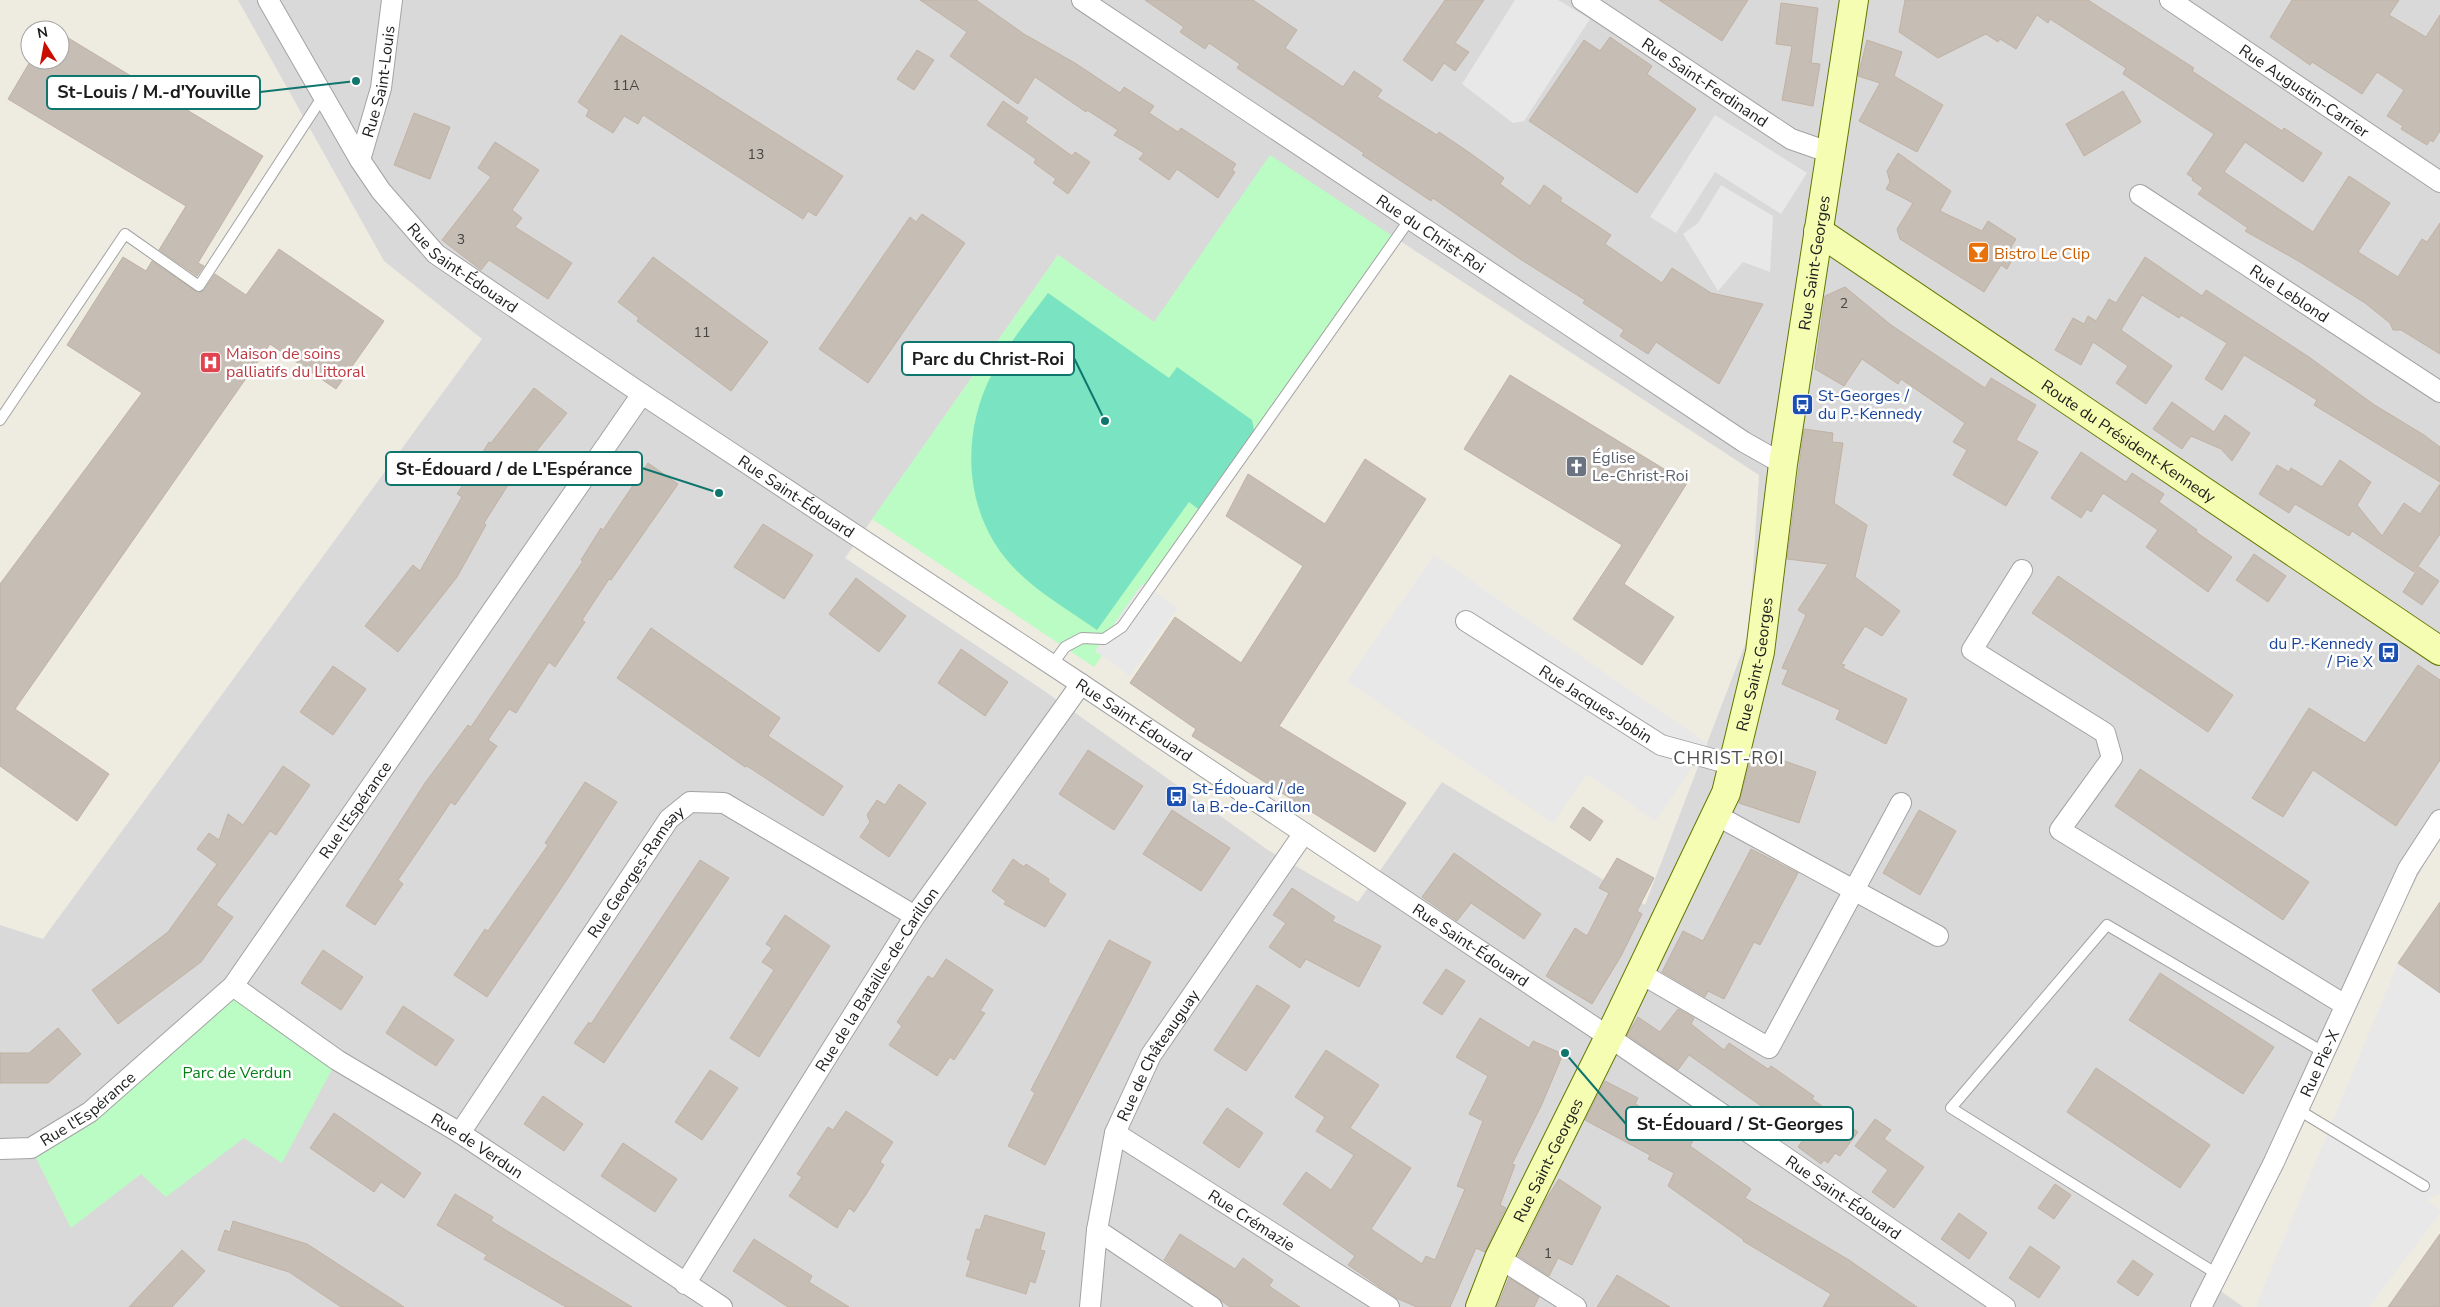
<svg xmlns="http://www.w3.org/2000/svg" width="2440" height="1307" font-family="'Nunito Sans',sans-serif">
<rect width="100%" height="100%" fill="#eeebe1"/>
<!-- residential -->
<path fill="#dad9d9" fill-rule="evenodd" d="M238,0h2202v835l-117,217 -116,229 36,26h-2243v-382l43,14 439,-600 -98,-78zM1397,239l362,236 -10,159 -104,271 -203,-123 -84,120 -90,-52 -225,-160 -198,-132 213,-303 96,67z"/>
<!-- park -->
<path fill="#bafcc4" d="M1270,155l127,84 -303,428 -222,-148 186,-264 96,67z
M233,986l104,74 -55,103 -38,-25 -78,59 -25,-23 -70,54 -40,-80z"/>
<!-- pitch -->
<path fill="#7ae3c1" d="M1048,293l121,85 8,-11 75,53 3,15 -54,76 -12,-9 -92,128c-27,-19 -57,-36 -80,-59 -53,-52 -58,-134 -25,-197 14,-28 37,-55 56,-81z"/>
<!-- parking -->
<path fill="#e8e8e8" d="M1515,0h43l32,19 -66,102 -11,2 -51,-39z
M1715,115l92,58 -26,41 -66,-42 -39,61 -26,-16z
M1721,185l52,31 -3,56 -27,-10 -25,29 -35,-57 15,-11z
M1434,555l274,189 -53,77 -68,-47 -34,49 -206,-142z
M1142,584l36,24 -48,68 -35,-25z
M2398,963l42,30v200l-13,7 13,10v3l-71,94h-111l-2,-1z"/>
<!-- building -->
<path fill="#c6bdb4" stroke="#c1b2a3" d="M920,0h56l48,34 51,29 45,30 4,-6 30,19 -5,7 29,19 3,-4 55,36 -4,6 3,2 -17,26 -41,-29 -8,11 -30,-21 5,-6 -30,-18 4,-5 -31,-20 -1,2 -51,-35 -17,27 -68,-48 17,-24z
M1145,0h108l44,30 -12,18 58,39 11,-16 28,19 -5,7 60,38 2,-3 31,21 34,25 -4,6 30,22 14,-21 18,13 -2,3 51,34 -6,9 57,39 10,-15 39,25 52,11 -44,80 -63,-42 -8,12 -28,-18 4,-6 -41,-27 2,-3 -65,-41 -87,-61 -2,3 -69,-46 2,-2 -127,-85 3,-4 -31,-21 -4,6 -25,-17 4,-5z
M1445,0h39l-29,43 14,9 -14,19 -11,-8 -12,18 -29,-21z
M1659,0h89l-26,41z
M1905,0h183l106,68 -2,3 90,60 2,-3 38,25 -19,29 -58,-40 -21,30 89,60 36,-56 41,27 -32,49 40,25 24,-38 5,3 13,-19v131l-39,-24h-8l-3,-7 -25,-20 -65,-41 -55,-31 3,-3 -50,-34 5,-6 -11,-8 1,-2 -6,-4 27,-40 -91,-60 3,-6 -76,-49 -2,4 -11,-8 -21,34 -16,-10 -2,3 -12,-8 -48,24 -39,-26z
M2292,0h107l-10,15 37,22 14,-22v116l-7,11 -3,-2 -3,5 -26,-16 2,-3 -16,-10 17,-26 -27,-18 -15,22 -50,-32 -2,3 -40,-28z
M1781,3l37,5 -7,55 9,1 -7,42 -31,-6 10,-54 -16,-2z
M60,33l203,123 -65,107 6,3 -7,10 -38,-26 27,-44 -178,-107 23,-39h29z
M621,35l222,141 -27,40 -8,-5 -5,8 -160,-104 -5,9 -14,-8 -11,17 -27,-17 3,-6 -11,-8z
M1610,37l42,29 -5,8 49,35 -59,84 -108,-72 55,-81 16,11z
M1867,40l35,12 -8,24 49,29 -26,47 -58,-31 21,-38 -22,-7z
M917,50l17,10 -20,30 -17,-11z
M2123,91l18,31 -57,34 -18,-32z
M1003,101l25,17 -3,4 47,34 3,-4 15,10 -22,32 -15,-11 3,-4 -22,-16 2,-4 -49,-34z
M414,113l36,14 -20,52 -36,-14z
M495,142l44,28 -27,40 10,8 -7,9 57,36 -24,36 -59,-39 -8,10 -39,-30 49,-63 -13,-9z
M1898,153l53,38 -11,20 42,20 6,-10 28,18 -5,8 5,6 -9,16 -6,-4 -17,27 -84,-53 -3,-10 16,-26 -27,-14 4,-7 -3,-11z
M922,214l43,29 -97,140 -49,-34 91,-132 6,5z
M279,249l105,72 -48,68 -66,-45 -255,365 94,65 -32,47 -77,-55v-182l142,-191 -75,-48 56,-88 23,14 6,-10 46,32 6,-3 11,-16 31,21z
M653,257l115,85 -37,49 -94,-70 2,-3 -21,-16z
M2145,257l57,39 4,-6 103,67 64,47 51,31 16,12v35l-126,-77 3,-5 -73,-45 -22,35 -17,-11 22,-36 -46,-28 -2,3 -37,-23 -21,35 51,36 -26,38 -30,-21 12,-17 -35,-24 -12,23 -26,-15 18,-32 11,6 4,-8 8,5 13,-22 7,4z
M1845,287l46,38 94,63 6,-10 45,27 -20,35 22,12 -32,54 -53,-31 14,-25 -14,-8 12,-19 -64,-44 -3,5 -36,-25 -18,27 -29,-17 10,-73z
M1510,375l177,108 -63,101 50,33 -32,48 -69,-46 49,-74 -158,-96z
M534,388l33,25 -40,50 -3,-3 -40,63 2,2 -29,52 -59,75 -33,-26 48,-61 7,6 42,-74 -5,-3 32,-52 2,1z
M2172,402l42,30 11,-17 25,18 -18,28 -11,-12 -30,-13 -9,13 -29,-20z
M1804,429l29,4 -1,9 11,1 -9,60 33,22 -12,52 45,34 -18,25 -17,-10 -24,38 4,1 -2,3 64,31 -21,45 -50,-25 4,-9 -58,-26 6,-14 -6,-2 24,-53 -8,-5 30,-46 -41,-5z
M2081,452l45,30 6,-9 32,21 -5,8 38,28 -1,2 36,25 -24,35 -62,-45 12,-17 -55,-37 -12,19 -4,-3 -6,9 -30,-20z
M1365,459l61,40 -147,227 127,77 -31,49 -183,-116 4,-7 -66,-46 45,-66 66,46 62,-97 -77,-50 22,-42 77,50z
M2340,460l31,22 -14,23 25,31 22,-33 16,11 20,-30v50l-26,38 -62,-41 -3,5 -54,-32 -6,9 -30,-19 18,-29 12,7 2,-4 31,19z
M648,463l30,21 -67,96 -2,-1 -27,41 3,2 -30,45 -6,-5 -33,51 -7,-4 -21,31 9,6 -42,59 -4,-3 -53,78 5,4 -28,41 -29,-19 79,-123 43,-58 3,2 112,-166 -2,-1 20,-32 2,2z
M763,524l50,31 -29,44 -50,-32z
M2254,554l32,22 -18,26 -32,-22z
M2419,567l20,14 -17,24 -19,-13z
M2058,576l175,119 -25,37 -176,-119z
M856,578l50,38 -27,36 -50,-38z
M651,628l129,90 -12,18 75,50 -20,30 -76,-50 -2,1 -128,-89z
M961,649l47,33 -23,34 -47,-33z
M2418,665l22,15v80l-44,66 -83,-56 -30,47 -31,-19 57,-90 56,35z
M333,666l33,23 -33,46 -33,-23z
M1088,750l55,36 -29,44 -55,-36z
M1753,750l63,22 -17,51 -60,-20z
M283,766l27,19 -34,50 -6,-4 -54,74 17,12 -32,45 -83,62 -26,-34 76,-58 49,-68 -20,-15 12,-16 10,7 9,-26 15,11z
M2140,769l169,113 -26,38 -168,-114z
M585,782l32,20 -53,82 -77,113 -33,-22 31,-46 3,2 60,-86 -3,-2z
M899,784l27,19 -37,54 -29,-20 10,-15 -3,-7 10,-15 8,5z
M1583,807l20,14 -13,20 -20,-14z
M1172,810l58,38 -29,43 -58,-37z
M1919,810l37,21 -36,64 -37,-22z
M1751,849l47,24 -38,72 -6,-3 -30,57 -16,-8 -3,6 -43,-25 21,-41 20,10z
M1454,853l87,61 -17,25 -53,-36 -14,18 -35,-24z
M1617,858l37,20 -17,33 5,3 -21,42 -29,48 -46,-28 29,-48 12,8 22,-43 -10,-5z
M1013,859l11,8 2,-3 23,15 -1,3 18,12 -21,33 -41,-23 2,-3 -14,-10z
M700,860l29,18 -125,185 -30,-20 15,-21 2,2z
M1292,888l43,29 -3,4 49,25 -22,41 -53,-28 -6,9 -31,-21 17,-24 -13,-8z
M2440,902v91l-42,-30z
M785,915l45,31 -71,111 -29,-19 44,-68 -12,-8 10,-14 -6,-4z
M1109,940l42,22 -106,203 -37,-19 27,-53 -4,-3z
M323,950l40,27 -22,33 -40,-27z
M946,959l47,31 -13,21 5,2 -31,47 -4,-3 -13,19 -48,-31 13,-19 -5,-4 31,-46 5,3z
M1446,969l19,12 -23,34 -19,-12z
M2160,973l114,74 -31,47 -114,-74z
M1257,985l33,21 -44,65 -32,-21z
M403,1006l51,34 -18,26 -50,-33z
M1678,1009l16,9 -3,6 33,26 5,-7 39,26 3,-3 43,30 -2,3 46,33 -18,24 -5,-3 -7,10 -4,-3 -3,4 -23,-17 7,-10 -116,-82 -11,15 -51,-35 11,-18 22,15z
M1480,1018l49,30 4,-7 30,13 -21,50 -30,60 3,1 -15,40 6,3 -21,44 -9,-4 -26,59h-33l-21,-9 -48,-33 7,-9 -72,-52 23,-32 25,18 23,-35 -38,-24 9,-14 -30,-20 31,-47 53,35 -29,43 61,40 -40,61 51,35 4,-8 9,4 30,-71 -8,-3 26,-65 -14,-7 19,-38 -32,-19z
M58,1028l23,26 -33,29h-48v-30h29z
M2096,1068l114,77 -30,43 -113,-76z
M710,1070l28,18 -36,52 -27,-18z
M1605,1081l33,17 -3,6 33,18 3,-6 27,15 -8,15 61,43 -6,9 104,62 68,47h-94l8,-13 -88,-53 1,-1 -76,-54 6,-13 -26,-14 2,-4 -65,-35z
M543,1096l40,28 -19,27 -40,-27z
M1227,1108l36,25 -24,35 -36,-25z
M846,1111l47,31 -13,20 4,3 -17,28 -13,19 -5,-4 -12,20 -48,-32 13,-19 -5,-3 31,-47 5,3z
M334,1113l87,60 -17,25 -23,-16 -7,10 -64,-44z
M1875,1119l16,11 -7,9 40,28 -30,41 -22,-16 16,-22 -33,-24z
M623,1143l54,36 -22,33 -54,-36z
M1559,1179l42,28 -29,58 -14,-7 -9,18 -31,-20 27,-55z
M2055,1184l16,11 -17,24 -16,-11z
M455,1194l38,23 -2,4 141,86h-66l-82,-48 3,-4 -50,-30z
M1959,1213l28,20 -18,26 -28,-20z
M985,1215l60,18 -5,17 5,1 -10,32 -5,-2 -4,13 -60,-18 5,-15 -4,-2 9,-30 4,1z
M233,1221l74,23 97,63h-63l-52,-35 -71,-22 7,-20 5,2z
M1180,1234l55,35 8,-11 30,22 -4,6 31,21h-70l-66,-47z
M2440,1234v73h-52z
M754,1239l58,37 -3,6 40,25h-61l-55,-36z
M2030,1246l30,21 -21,31 -30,-20z
M182,1250l23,21 -33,36h-43z
M2133,1260l20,14 -15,22 -21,-14z
M1617,1275l53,32h-73z
M1509,1278l30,19 -5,10h-37z"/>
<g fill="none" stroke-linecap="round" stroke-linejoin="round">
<defs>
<path id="lane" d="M0,420l125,-186 74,52 124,-190
M1052,665l13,-18 17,-9 22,1 18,-12 288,-408
M2297,1109l127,77
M2217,1274l-266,-166 156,-183 216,127"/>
<g id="street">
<path id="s1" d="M268,0l92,160 21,31 55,63 206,140 439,290 528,353 396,270"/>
<path id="s2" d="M1082,0l662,442 39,22"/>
<path id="s3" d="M1582,0l209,139 40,14"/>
<path id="s4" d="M2170,0l270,182"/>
<path id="s5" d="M360,160l21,-72 11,-88"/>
<path id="s6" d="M2140,195l300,197"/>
<path d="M2022,570l-50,80 133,83 7,25 -52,72 285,175"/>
<path id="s7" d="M1466,621l195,124 73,20"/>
<path d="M1716,815l222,121"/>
<path d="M1640,973l129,75 132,-245"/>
<path id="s8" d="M233,986l104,74 123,73 262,174"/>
<path id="s9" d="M460,1133l209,-314 21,-17 34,1 191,113"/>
<path id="s10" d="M1115,1133l274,174"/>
<path id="s11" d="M0,1149l31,-1 59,-36 143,-126 409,-592"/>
<path d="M1097,1230l115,77"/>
<path d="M1499,1258l77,49"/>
<path id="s12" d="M685,1284l230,-368 166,-232"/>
<path id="s13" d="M1090,1307l7,-77 18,-97 36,-78 153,-222"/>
<path id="s14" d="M2201,1307l73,-145 134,-293 32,-49"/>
</g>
<g id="secondary">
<path id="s15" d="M1818,231l622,420"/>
<path id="s16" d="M1480,1307l19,-49 115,-231 112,-234 34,-141 23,-188 71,-464"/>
</g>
</defs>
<!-- lane casing -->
<use href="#lane" stroke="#a3a3a3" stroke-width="12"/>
<!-- street casing -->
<use href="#street" stroke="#a3a3a3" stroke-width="22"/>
<!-- secondary casing -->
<use href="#secondary" stroke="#627700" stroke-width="30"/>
<!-- lane -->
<use href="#lane" stroke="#fff" stroke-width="10"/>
<!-- street -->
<use href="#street" stroke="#fff" stroke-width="20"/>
<!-- secondary -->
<use href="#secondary" stroke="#f4fdb1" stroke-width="28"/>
</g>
<!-- icons -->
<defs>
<symbol id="bar-square" viewBox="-11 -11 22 22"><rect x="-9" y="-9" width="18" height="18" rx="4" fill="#e8710a" stroke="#fff"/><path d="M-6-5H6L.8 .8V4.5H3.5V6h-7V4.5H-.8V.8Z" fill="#fff"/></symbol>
<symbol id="hospital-square" viewBox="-11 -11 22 22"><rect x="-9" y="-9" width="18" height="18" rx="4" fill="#e0444e" stroke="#fff"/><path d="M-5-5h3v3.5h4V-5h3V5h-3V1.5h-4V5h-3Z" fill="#fff"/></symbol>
<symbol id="bus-square" viewBox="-11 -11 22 22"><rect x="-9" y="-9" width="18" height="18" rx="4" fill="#1a4fb4" stroke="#fff"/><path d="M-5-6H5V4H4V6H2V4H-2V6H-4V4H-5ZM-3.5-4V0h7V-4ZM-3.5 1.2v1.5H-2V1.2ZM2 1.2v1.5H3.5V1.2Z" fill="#fff"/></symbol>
<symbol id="church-square" viewBox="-11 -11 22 22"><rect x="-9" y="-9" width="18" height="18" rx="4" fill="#6b7280" stroke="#fff"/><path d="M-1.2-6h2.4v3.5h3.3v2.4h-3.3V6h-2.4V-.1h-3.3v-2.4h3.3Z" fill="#fff"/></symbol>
</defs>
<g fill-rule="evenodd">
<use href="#bar-square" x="1966" y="240" width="25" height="25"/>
<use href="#hospital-square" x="198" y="350" width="25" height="25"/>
<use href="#bus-square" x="1790" y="392" width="25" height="25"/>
<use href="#church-square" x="1564" y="454" width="25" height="25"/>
<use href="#bus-square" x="2376" y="640" width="25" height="25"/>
<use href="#bus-square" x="1164" y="784" width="25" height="25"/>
</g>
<g text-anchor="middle" stroke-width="5" stroke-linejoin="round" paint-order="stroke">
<!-- number labels -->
<g font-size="14" fill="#464442">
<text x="626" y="90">11A</text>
<text x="756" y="159">13</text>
<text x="461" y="244">3</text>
<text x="1844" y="308">2</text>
<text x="702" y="337">11</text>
<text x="1548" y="1258">1</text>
</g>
<!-- street labels -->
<g font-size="16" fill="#1c1c1c" stroke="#fff">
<text dy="6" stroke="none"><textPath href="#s5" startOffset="81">Rue Saint-Louis</textPath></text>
<text dy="6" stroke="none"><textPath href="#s3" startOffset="148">Rue Saint-Ferdinand</textPath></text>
<text dy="6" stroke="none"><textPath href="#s4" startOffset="162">Rue Augustin-Carrier</textPath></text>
<text dy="6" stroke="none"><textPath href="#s2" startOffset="420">Rue du Christ-Roi</textPath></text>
<text dy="6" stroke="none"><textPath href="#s16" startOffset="1108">Rue Saint-Georges</textPath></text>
<text dy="6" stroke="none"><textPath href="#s1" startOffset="335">Rue Saint-Édouard</textPath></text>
<text dy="6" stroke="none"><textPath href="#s6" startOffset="179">Rue Leblond</textPath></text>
<text dy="6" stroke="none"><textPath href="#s15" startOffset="375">Route du Président-Kennedy</textPath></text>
<text dy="6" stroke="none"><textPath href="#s1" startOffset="740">Rue Saint-Édouard</textPath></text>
<text dy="6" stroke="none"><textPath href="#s16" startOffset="702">Rue Saint-Georges</textPath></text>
<text dy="6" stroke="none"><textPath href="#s7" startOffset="154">Rue Jacques-Jobin</textPath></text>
<text dy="6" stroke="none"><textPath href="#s1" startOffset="1145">Rue Saint-Édouard</textPath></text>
<text dy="6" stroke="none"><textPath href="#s11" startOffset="505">Rue l'Espérance</textPath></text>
<text dy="6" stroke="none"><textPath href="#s9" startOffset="315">Rue Georges-Ramsay</textPath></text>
<text dy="6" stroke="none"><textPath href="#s1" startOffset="1550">Rue Saint-Édouard</textPath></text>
<text dy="6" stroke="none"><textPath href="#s12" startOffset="360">Rue de la Bataille-de-Carillon</textPath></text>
<text dy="6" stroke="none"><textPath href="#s13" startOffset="265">Rue de Châteauguay</textPath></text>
<text dy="6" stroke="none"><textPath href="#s14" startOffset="271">Rue Pie-X</textPath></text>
<text dy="6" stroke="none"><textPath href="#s11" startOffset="100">Rue l'Espérance</textPath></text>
<text dy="6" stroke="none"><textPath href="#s8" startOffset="292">Rue de Verdun</textPath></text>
<text dy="6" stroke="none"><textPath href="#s16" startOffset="162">Rue Saint-Georges</textPath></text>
<text dy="6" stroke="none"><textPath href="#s1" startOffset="2000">Rue Saint-Édouard</textPath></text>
<text dy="6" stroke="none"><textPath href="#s10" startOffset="162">Rue Crémazie</textPath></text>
</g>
<!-- food labels -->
<g font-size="16" fill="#c56008" stroke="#fff" text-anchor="start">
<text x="1994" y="259">Bistro Le Clip</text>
</g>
<!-- health labels -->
<g font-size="16" fill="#be3a42" stroke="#fff" text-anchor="start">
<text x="226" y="359">Maison de soins<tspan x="226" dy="18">palliatifs du Littoral</tspan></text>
</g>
<!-- transit labels -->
<g font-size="16" fill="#164399" stroke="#fff" text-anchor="start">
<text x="1818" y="401">St-Georges /<tspan x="1818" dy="18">du P.-Kennedy</tspan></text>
<text x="2373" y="649" text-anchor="end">du P.-Kennedy<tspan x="2373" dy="18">/ Pie X</tspan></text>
<text x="1192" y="794">St-Édouard / de<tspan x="1192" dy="18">la B.-de-Carillon</tspan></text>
</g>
<!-- worship labels -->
<g font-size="16" fill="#5b616d" stroke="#fff" text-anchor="start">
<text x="1592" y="463">Église<tspan x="1592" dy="18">Le-Christ-Roi</tspan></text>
</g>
<!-- park labels -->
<g font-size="16" fill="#057f18" stroke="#fff">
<text x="237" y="1078">Parc de Verdun</text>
</g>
<!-- neighbourhood labels -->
<g font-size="18" letter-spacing="1" fill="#4f4f4f" stroke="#fff">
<text x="1729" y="764">CHRIST-ROI</text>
</g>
</g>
<!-- callouts -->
<path fill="none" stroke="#0f766e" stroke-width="2" d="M356 81L260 92M1105 421L1074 358M719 493L642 468M1565 1053L1626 1124"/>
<g fill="#0f766e" stroke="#fff" stroke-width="2">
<circle cx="356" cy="81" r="5"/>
<circle cx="1105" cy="421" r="5"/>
<circle cx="719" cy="493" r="5"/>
<circle cx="1565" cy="1053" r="5"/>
</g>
<g fill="#fff" stroke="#0f766e" stroke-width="2">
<rect x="47" y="76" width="213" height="33" rx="5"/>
<rect x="902" y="342" width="172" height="33" rx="5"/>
<rect x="386" y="452" width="256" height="33" rx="5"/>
<rect x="1626" y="1107" width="227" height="33" rx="5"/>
</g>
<g font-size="18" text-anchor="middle" font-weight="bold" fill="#1c1c1c">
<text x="154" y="98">St-Louis / M.-d'Youville</text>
<text x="988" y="365">Parc du Christ-Roi</text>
<text x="514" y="475">St-Édouard / de L'Espérance</text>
<text x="1740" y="1130">St-Édouard / St-Georges</text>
</g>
<!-- north arrow -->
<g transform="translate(45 45) rotate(349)"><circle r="24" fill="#ffffff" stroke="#a4a4a4"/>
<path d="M0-4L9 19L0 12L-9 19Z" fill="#c90d00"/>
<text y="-8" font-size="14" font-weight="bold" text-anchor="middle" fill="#1c1c1c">N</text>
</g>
</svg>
